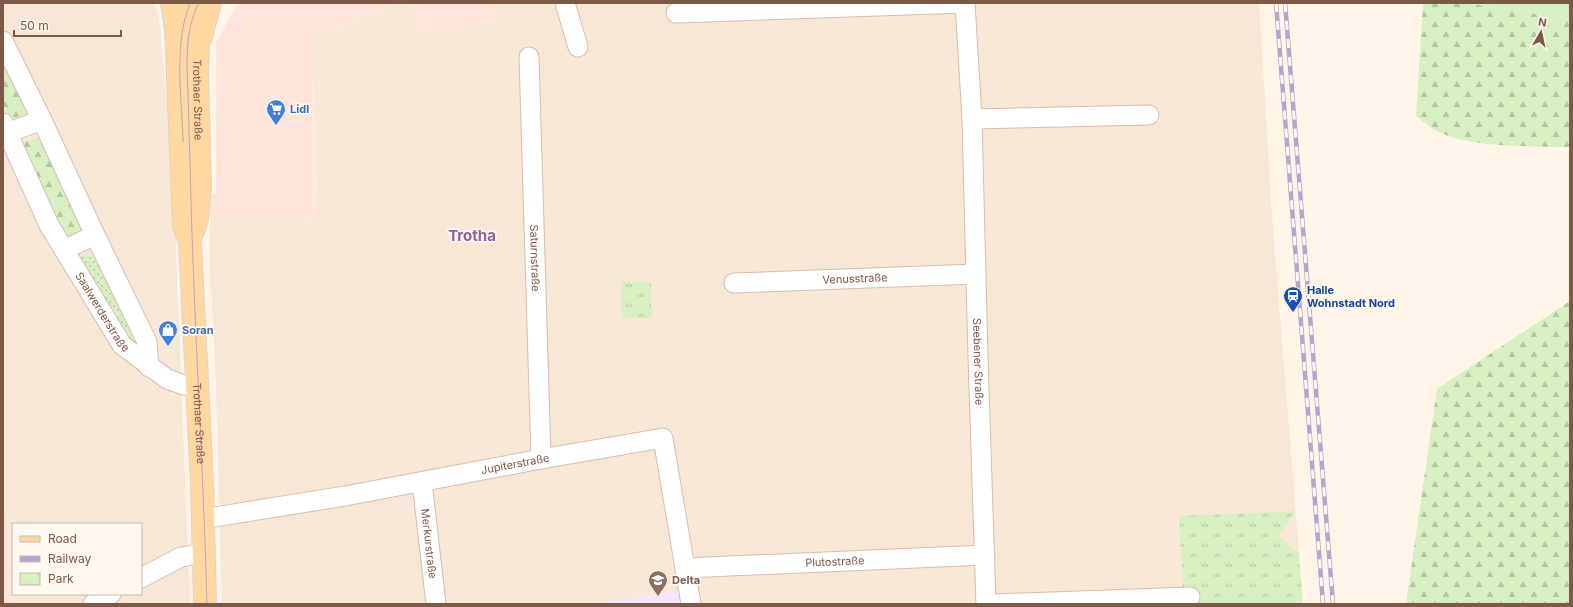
<svg xmlns="http://www.w3.org/2000/svg" width="1573" height="607" font-family="Inter,sans-serif">
<defs>
<pattern id="grass-dots" width="8" height="8" patternUnits="userSpaceOnUse"><rect width="8" height="8" fill="#d8efc4"/><path d="M2 2h.1M6 6h.1" fill="none" stroke="#b4c5a1" stroke-width="1.8" stroke-linecap="round"/></pattern>
<pattern id="forest-firs" width="22" height="20" patternUnits="userSpaceOnUse"><rect width="22" height="20" fill="#d8efc4"/><path d="M5 1l3.5 6h-7zM16 11l3.5 6h-7z" fill="#b4c5a1"/></pattern>
<pattern id="park-tufts" width="24" height="20" patternUnits="userSpaceOnUse"><rect width="24" height="20" fill="#d8efc4"/><path d="M3 7l-1-3M5 7V3M7 7l1-3M15 17l-1-3M17 17v-4M19 17l1-3" fill="none" stroke="#b4c5a1"/></pattern>
</defs>
<rect width="100%" height="100%" fill="#fff5e9"/>
<!-- residential -->
<path fill="#f7e7d6" fill-rule="evenodd" d="M3,3h151l5,15 13,134 18,452h-187zM13,524h128v70h-128z
M397,3h862l13,213 31,388h-1081l-7,-248 -5,-86v-76l106,-2 -5,-157 34,-11z"/>
<!-- commercial -->
<path fill="#ffe5dc" d="M242,3h155l-52,21 -34,11 5,184 -100,-1v-175l20,-37z
M410,3h80l5,16 -66,17 -7,-5z"/>
<!-- education -->
<path fill="#f2e5fc" d="M681,590l2,14h-94z"/>
<!-- grass -->
<path fill="url(#grass-dots)" d="M86,255l8,2 45,84 4,12 -14,-8 -51,-87z"/>
<!-- forest -->
<path fill="url(#forest-firs)" d="M1423,3h43l104,16v128c-37,-1 -96,1 -129,-14 -9,-4 -17,-11 -25,-17z
M3,58l25,56 -18,7 -7,-17z
M41,137l43,96 -17,10 -47,-100z
M1570,301v303h-164l31,-215z"/>
<!-- park -->
<path fill="url(#park-tufts)" d="M621,282h30l1,36h-30z
M1296,511l-18,24 21,19 4,50h-119l-5,-88z"/>
<!-- garden -->
<path fill="#d8efc4" d="M1466,3h104v16z"/>
<g fill="none" stroke-linecap="round" stroke-linejoin="round">
<defs>
<g id="minor">
<path d="M565,3l13,44"/>
<path id="s1" d="M965,3l7,116 6,238 8,247"/>
<path d="M676,13l289,-10"/>
<path d="M3,41l39,79 53,115 52,107 2,25"/>
<path id="s2" d="M529,57l12,402"/>
<path d="M972,119l177,-4"/>
<path id="s3" d="M3,123l46,102 73,120 45,34 17,6 13,1"/>
<path d="M7,133l35,-13"/>
<path d="M64,250l31,-15"/>
<path id="s4" d="M734,283l242,-9"/>
<path id="s5" d="M422,482l14,122"/>
<path id="s6" d="M202,519l143,-23 196,-37 122,-21 28,166"/>
<path id="s7" d="M685,568l300,-13"/>
<path d="M141,578l40,-21 22,-4"/>
<path d="M93,604l18,-10"/>
<path d="M993,604l197,-7"/>
</g>
<g id="major">
<path id="s8" d="M172,3l4,25 8,198 6,17 12,239 3,122"/>
<path id="s9" d="M193,3l5,41 -1,28 3,115 -3,32 -4,13"/>
<path d="M201,37l9,-34"/>
</g>
</defs>
<!-- minor casing -->
<use href="#minor" stroke="#d5beaf" stroke-width="21"/>
<!-- major casing -->
<use href="#major" stroke="#ddd4cf" stroke-width="24"/>
<!-- minor -->
<use href="#minor" stroke="#fff" stroke-width="19"/>
<!-- major -->
<use href="#major" stroke="#ffd79f" stroke-width="22"/>
<!-- tram -->
<path stroke="#b7a4cc" stroke-width="1" d="M199,3c-15,27 -12,62 -11,92 1,22 1,44 2,67 3,147 13,295 17,442
M183,142c-1,-44 -10,-97 7,-139"/>
<defs>
<path id="rail" d="M1276,3l47,601
M1285,3l48,601"/>
</defs>
<!-- rail casing -->
<use href="#rail" stroke="#b7a4cc" stroke-width="4.5"/>
<!-- rail -->
<use href="#rail" stroke="#fff9f1" stroke-width="3" stroke-dasharray="9" stroke-linecap="butt"/>
</g>
<!-- icons -->
<defs>
<symbol id="supermarket-pin" viewBox="-11 -11 22 30"><path d="M0 17L-7.5 6A9.5 9.5 0 1 1 7.5 6Z" fill="#3f7fe0" stroke="#fff9f1"/><path d="M-6-5.5h2.5l.6 2H6L4.5 2H-2.5L-4.4-4H-6ZM-1.5 3.2a1.3 1.3 0 1 0 .1 0ZM3 3.2a1.3 1.3 0 1 0 .1 0Z" fill="#fff"/></symbol>
<symbol id="station-pin" viewBox="-11 -11 22 30"><path d="M0 17L-7.5 6A9.5 9.5 0 1 1 7.5 6Z" fill="#1a4fb4" stroke="#fff9f1"/><path d="M-3-6H3Q5-6 5-4V2Q5 4 3 4L4.5 6H3L1.5 4h-3L-3 6H-4.5L-3 4Q-5 4-5 2V-4Q-5-6-3-6ZM-3.5-4v3h7v-3ZM-3.5 1v1.5H-2V1ZM2 1v1.5H3.5V1Z" fill="#fff"/></symbol>
<symbol id="shop-pin" viewBox="-11 -11 22 30"><path d="M0 17L-7.5 6A9.5 9.5 0 1 1 7.5 6Z" fill="#3f7fe0" stroke="#fff9f1"/><path d="M-5-2.5h2.3a2.7 3.5 0 0 1 5.4 0H5L5.5 6h-11ZM-1.5-2.5h3a1.5 2.3 0 0 0-3 0Z" fill="#fff"/></symbol>
<symbol id="school-pin" viewBox="-11 -11 22 30"><path d="M0 17L-7.5 6A9.5 9.5 0 1 1 7.5 6Z" fill="#8d6e63" stroke="#fff9f1"/><path d="M0-5L7-2L0 1L-7-2ZM-4 1L0 2.5L4 1V4Q0 6-4 4Z" fill="#fff"/></symbol>
</defs>
<g fill-rule="evenodd">
<use href="#supermarket-pin" x="265" y="98" width="22" height="30"/>
<use href="#station-pin" x="1282" y="285" width="22" height="30"/>
<use href="#shop-pin" x="157" y="319" width="22" height="30"/>
<use href="#school-pin" x="647" y="569" width="22" height="30"/>
</g>
<g text-anchor="middle" stroke-width="3.5" stroke-linejoin="round" paint-order="stroke">
<!-- street labels -->
<g font-size="11" fill="#7d5948" stroke="#fff9f1">
<text dy="4" stroke="none"><textPath href="#s9" startOffset="97">Trothaer Straße</textPath></text>
<text dy="4" stroke="none"><textPath href="#s2" startOffset="201">Saturnstraße</textPath></text>
<text dy="4" stroke="none"><textPath href="#s4" startOffset="121">Venusstraße</textPath></text>
<text dy="4" stroke="none"><textPath href="#s3" startOffset="214">Saalwerderstraße</textPath></text>
<text dy="4" stroke="none"><textPath href="#s1" startOffset="359">Seebener Straße</textPath></text>
<text dy="4" stroke="none"><textPath href="#s8" startOffset="422">Trothaer Straße</textPath></text>
<text dy="4" stroke="none"><textPath href="#s6" startOffset="318">Jupiterstraße</textPath></text>
<text dy="4" stroke="none"><textPath href="#s5" startOffset="62">Merkurstraße</textPath></text>
<text dy="4" stroke="none"><textPath href="#s7" startOffset="150">Plutostraße</textPath></text>
</g>
<!-- shop labels -->
<g font-size="11" font-weight="bold" fill="#366cbe" stroke="#fff9f1" text-anchor="start">
<text x="290" y="113">Lidl</text>
<text x="182" y="334">Soran</text>
</g>
<!-- transit labels -->
<g font-size="11" font-weight="bold" fill="#164399" stroke="#fff9f1" text-anchor="start">
<text x="1307" y="294">Halle<tspan x="1307" dy="13">Wohnstadt Nord</tspan></text>
</g>
<!-- education labels -->
<g font-size="11" font-weight="bold" fill="#785e54" stroke="#fff9f1" text-anchor="start">
<text x="672" y="584">Delta</text>
</g>
<!-- district labels -->
<g font-size="15" font-weight="bold" fill="#8964a0" stroke="#fff9f1">
<text x="472" y="241">Trotha</text>
</g>
</g>
<!-- border -->
<rect width="1573" height="607" fill="none" stroke="#7d5948" stroke-width="8"/>
<!-- legend -->
<rect x="12" y="523" width="130" height="72" fill="#fff9f1" stroke="#cbb9ad"/>
<rect x="20" y="536" width="20" height="6" fill="#ffd79f" stroke="#cbb9ad"/>
<text x="48" y="543" font-size="12" fill="#7d5948">Road</text>
<rect x="20" y="556" width="20" height="6" fill="#b7a4cc" stroke="#cbb9ad"/>
<text x="48" y="563" font-size="12" fill="#7d5948">Railway</text>
<rect x="20" y="573" width="20" height="12" fill="url(#park-tufts)" stroke="#cbb9ad"/>
<text x="48" y="583" font-size="12" fill="#7d5948">Park</text>
<!-- north arrow -->
<g transform="translate(1541 32) rotate(9)" stroke="#fff9f1" stroke-width="3" paint-order="stroke">
<path d="M0-3L7 15L0 10L-7 15Z" fill="#7d5948"/>
<text y="-6" font-size="11" font-weight="bold" text-anchor="middle" fill="#7d5948">N</text>
</g>
<!-- scale -->
<path d="M14 30v6h107v-6" fill="none" stroke="#7d5948" stroke-width="2"/>
<text x="20" y="30" font-size="12" fill="#7d5948" stroke="#fff9f1" stroke-width="3" paint-order="stroke">50 m</text>
</svg>
